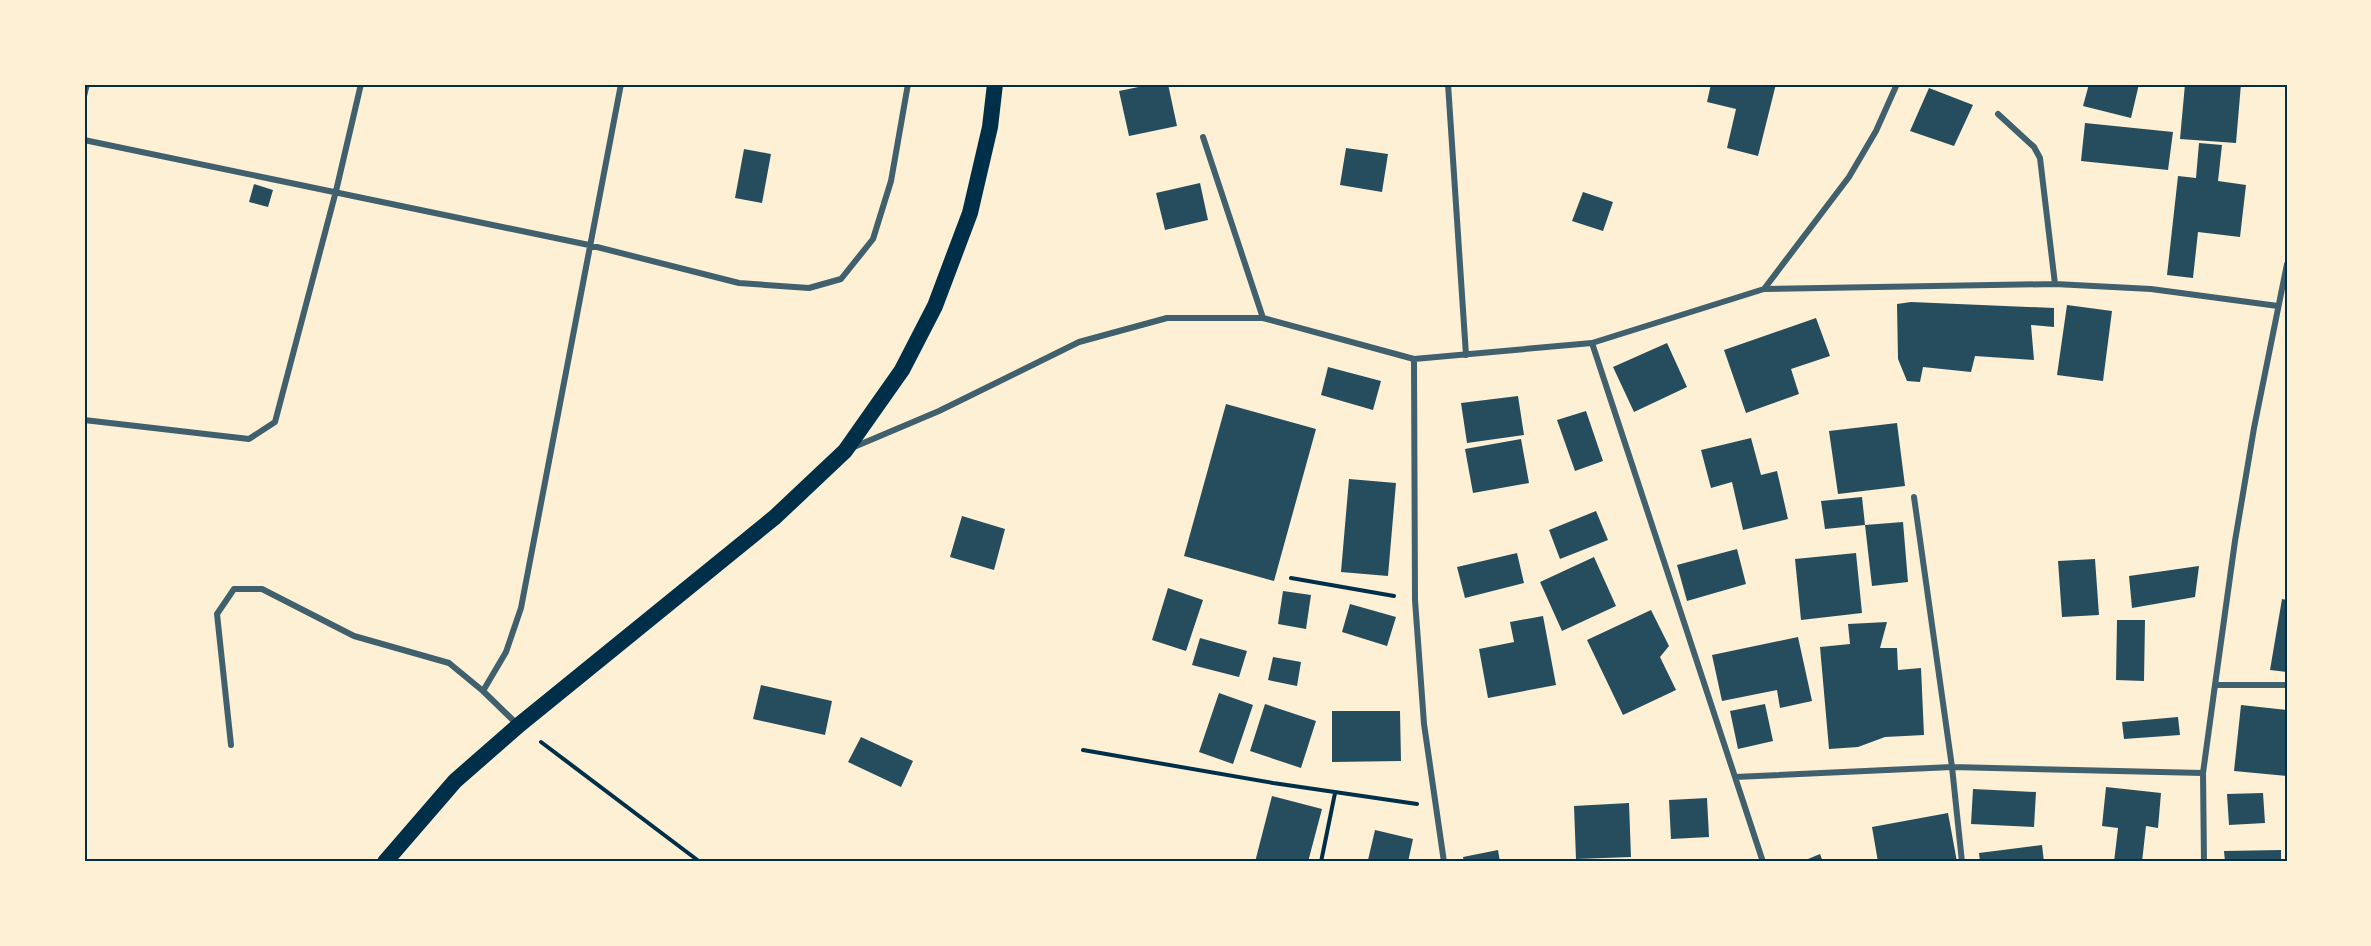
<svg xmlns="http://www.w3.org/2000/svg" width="2371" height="946" font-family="'Asap Condensed',sans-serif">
<rect width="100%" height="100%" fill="#fdf0d5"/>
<!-- building -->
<path fill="#264d5e" d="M1153,84h15l9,42 -48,10 -10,-45z
M1711,84h65l-18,72 -31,-8 9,-39 -29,-7z
M2089,84h50l-8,34 -48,-12z
M2185,84h56l-5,59 -56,-4z
M1929,88l44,17 -19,41 -44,-15z
M2085,123l88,9 -5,38 -87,-9z
M2199,143l23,2 -4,36 28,4 -6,52 -42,-5 -5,46 -26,-3 11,-99 18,2z
M1346,148l42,6 -6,38 -42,-7z
M744,149l27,5 -9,49 -27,-5z
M1200,183l8,37 -43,10 -9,-37z
M254,184l19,6 -5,17 -19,-5z
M1583,192l30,10 -10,29 -31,-10z
M1911,302l143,6v19l-23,-2 3,35 -59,-4 -4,16 -48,-5 -3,15 -13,-1 -9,-22 -1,-55z
M2067,305l45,6 -9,70 -46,-6z
M1816,318l14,38 -39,13 8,25 -53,19 -22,-63z
M1667,343l20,44 -53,25 -21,-45z
M1328,367l53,14 -8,29 -52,-15z
M1518,396l6,39 -57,8 -6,-40z
M1226,404l90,25 -42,152 -90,-25z
M1586,411l17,50 -28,10 -18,-51z
M1897,423l8,63 -67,8 -9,-63z
M1751,438l10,37 16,-4 11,48 -45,11 -11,-48 -21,6 -10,-38z
M1521,439l8,44 -56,10 -8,-44z
M1349,479l47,4 -8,93 -47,-4z
M1862,497l3,28 38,-3 5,60 -36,4 -7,-61 -40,4 -4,-28z
M1596,511l12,29 -48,19 -11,-29z
M962,516l43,13 -11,41 -44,-13z
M1737,549l9,35 -59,17 -10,-36z
M1517,553l7,30 -59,15 -8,-31z
M1856,553l6,60 -61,7 -6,-61z
M1594,557l22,49 -54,25 -22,-49z
M2095,559l4,56 -37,2 -4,-56z
M2199,566l-4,31 -63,11 -3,-32z
M1168,588l35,12 -17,51 -34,-11z
M1283,591l28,4 -5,34 -28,-5z
M2282,599l5,1v72l-17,-2z
M1350,604l46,13 -9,29 -45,-14z
M1651,610l18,36 -9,11 16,33 -53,25 -36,-75z
M1543,616l13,69 -68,13 -9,-49 35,-7 -4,-20z
M2117,620h28l-1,61 -28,-1z
M1887,622l-7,26h17l1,22 23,-2 3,67 -39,2 -27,10 -29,2 -9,-102 30,-3 -2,-20z
M1798,637l14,64 -32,7 -3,-18 -55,11 -10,-46z
M1200,638l47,13 -8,26 -47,-12z
M1273,657l28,5 -4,24 -29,-6z
M761,685l71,16 -7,34 -72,-16z
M1219,693l34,12 -20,59 -34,-12z
M1265,704l51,17 -15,47 -51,-17z
M1765,704l8,37 -35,8 -8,-38z
M2241,705l46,5v66l-53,-5z
M1332,711h68l1,50 -69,1z
M2178,717l2,18 -56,4 -2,-17z
M861,737l52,24 -12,26 -53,-25z
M2106,787l55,6 -3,35 -12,-2 -4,36h-28l4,-34 -16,-2z
M1973,789l63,3 -2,35 -63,-3z
M2263,793l2,30 -36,2 -2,-31z
M1272,796l50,13 -14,53h-53z
M1707,798l2,39 -38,2 -2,-39z
M1629,803l2,54 -55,2 -2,-53z
M1948,813l9,49h-79l-6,-35z
M1375,830l38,9 -5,23 -40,-2z
M2042,845l2,17h-64l-1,-9z
M1498,850l2,12h-36l-1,-5z
M2281,850v12h-56l-1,-11z
M1820,854l3,8h-22z"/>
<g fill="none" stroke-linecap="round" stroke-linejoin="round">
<!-- path -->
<path stroke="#003049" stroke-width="4" d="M1291,578l103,18
M541,742l159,120
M1083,750l190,33 144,21
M1321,862l14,-69"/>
<!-- minor -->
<path stroke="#3f606c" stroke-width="6" d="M1448,84l18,271
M84,96l3,-12
M1998,114l36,33 6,11 15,126
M1203,137l60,181
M84,140l505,105 150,38 70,5 32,-9 32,-40 18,-58 17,-97
M1764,289l291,-5 96,5 127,17
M1592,343l171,519
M1414,359l1,241 9,124 20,138
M84,420l165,19 26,-17 61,-231 25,-107
M854,447l85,-36 140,-69 88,-24h96l151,41 178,-16 172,-54 85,-112 27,-46 21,-47
M1914,497l38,270 10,95
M2215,685h72
M483,691l23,-39 15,-44 100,-524
M231,745l-14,-131 17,-25h28l92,47 95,27 34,28 35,34
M1735,777l217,-10 251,6
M2204,862l-1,-89 12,-88 20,-144 19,-113 33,-164"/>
<!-- trunk -->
<path stroke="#003049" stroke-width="16" d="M385,862l70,-81 64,-56 256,-208 70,-66 57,-81 33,-64 35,-93 20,-86 5,-43"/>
</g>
<!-- border -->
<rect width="2371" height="946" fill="none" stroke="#fdf0d5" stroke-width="171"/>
<rect x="86" y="86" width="2200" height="774" fill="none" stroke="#003049" stroke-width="2"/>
</svg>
